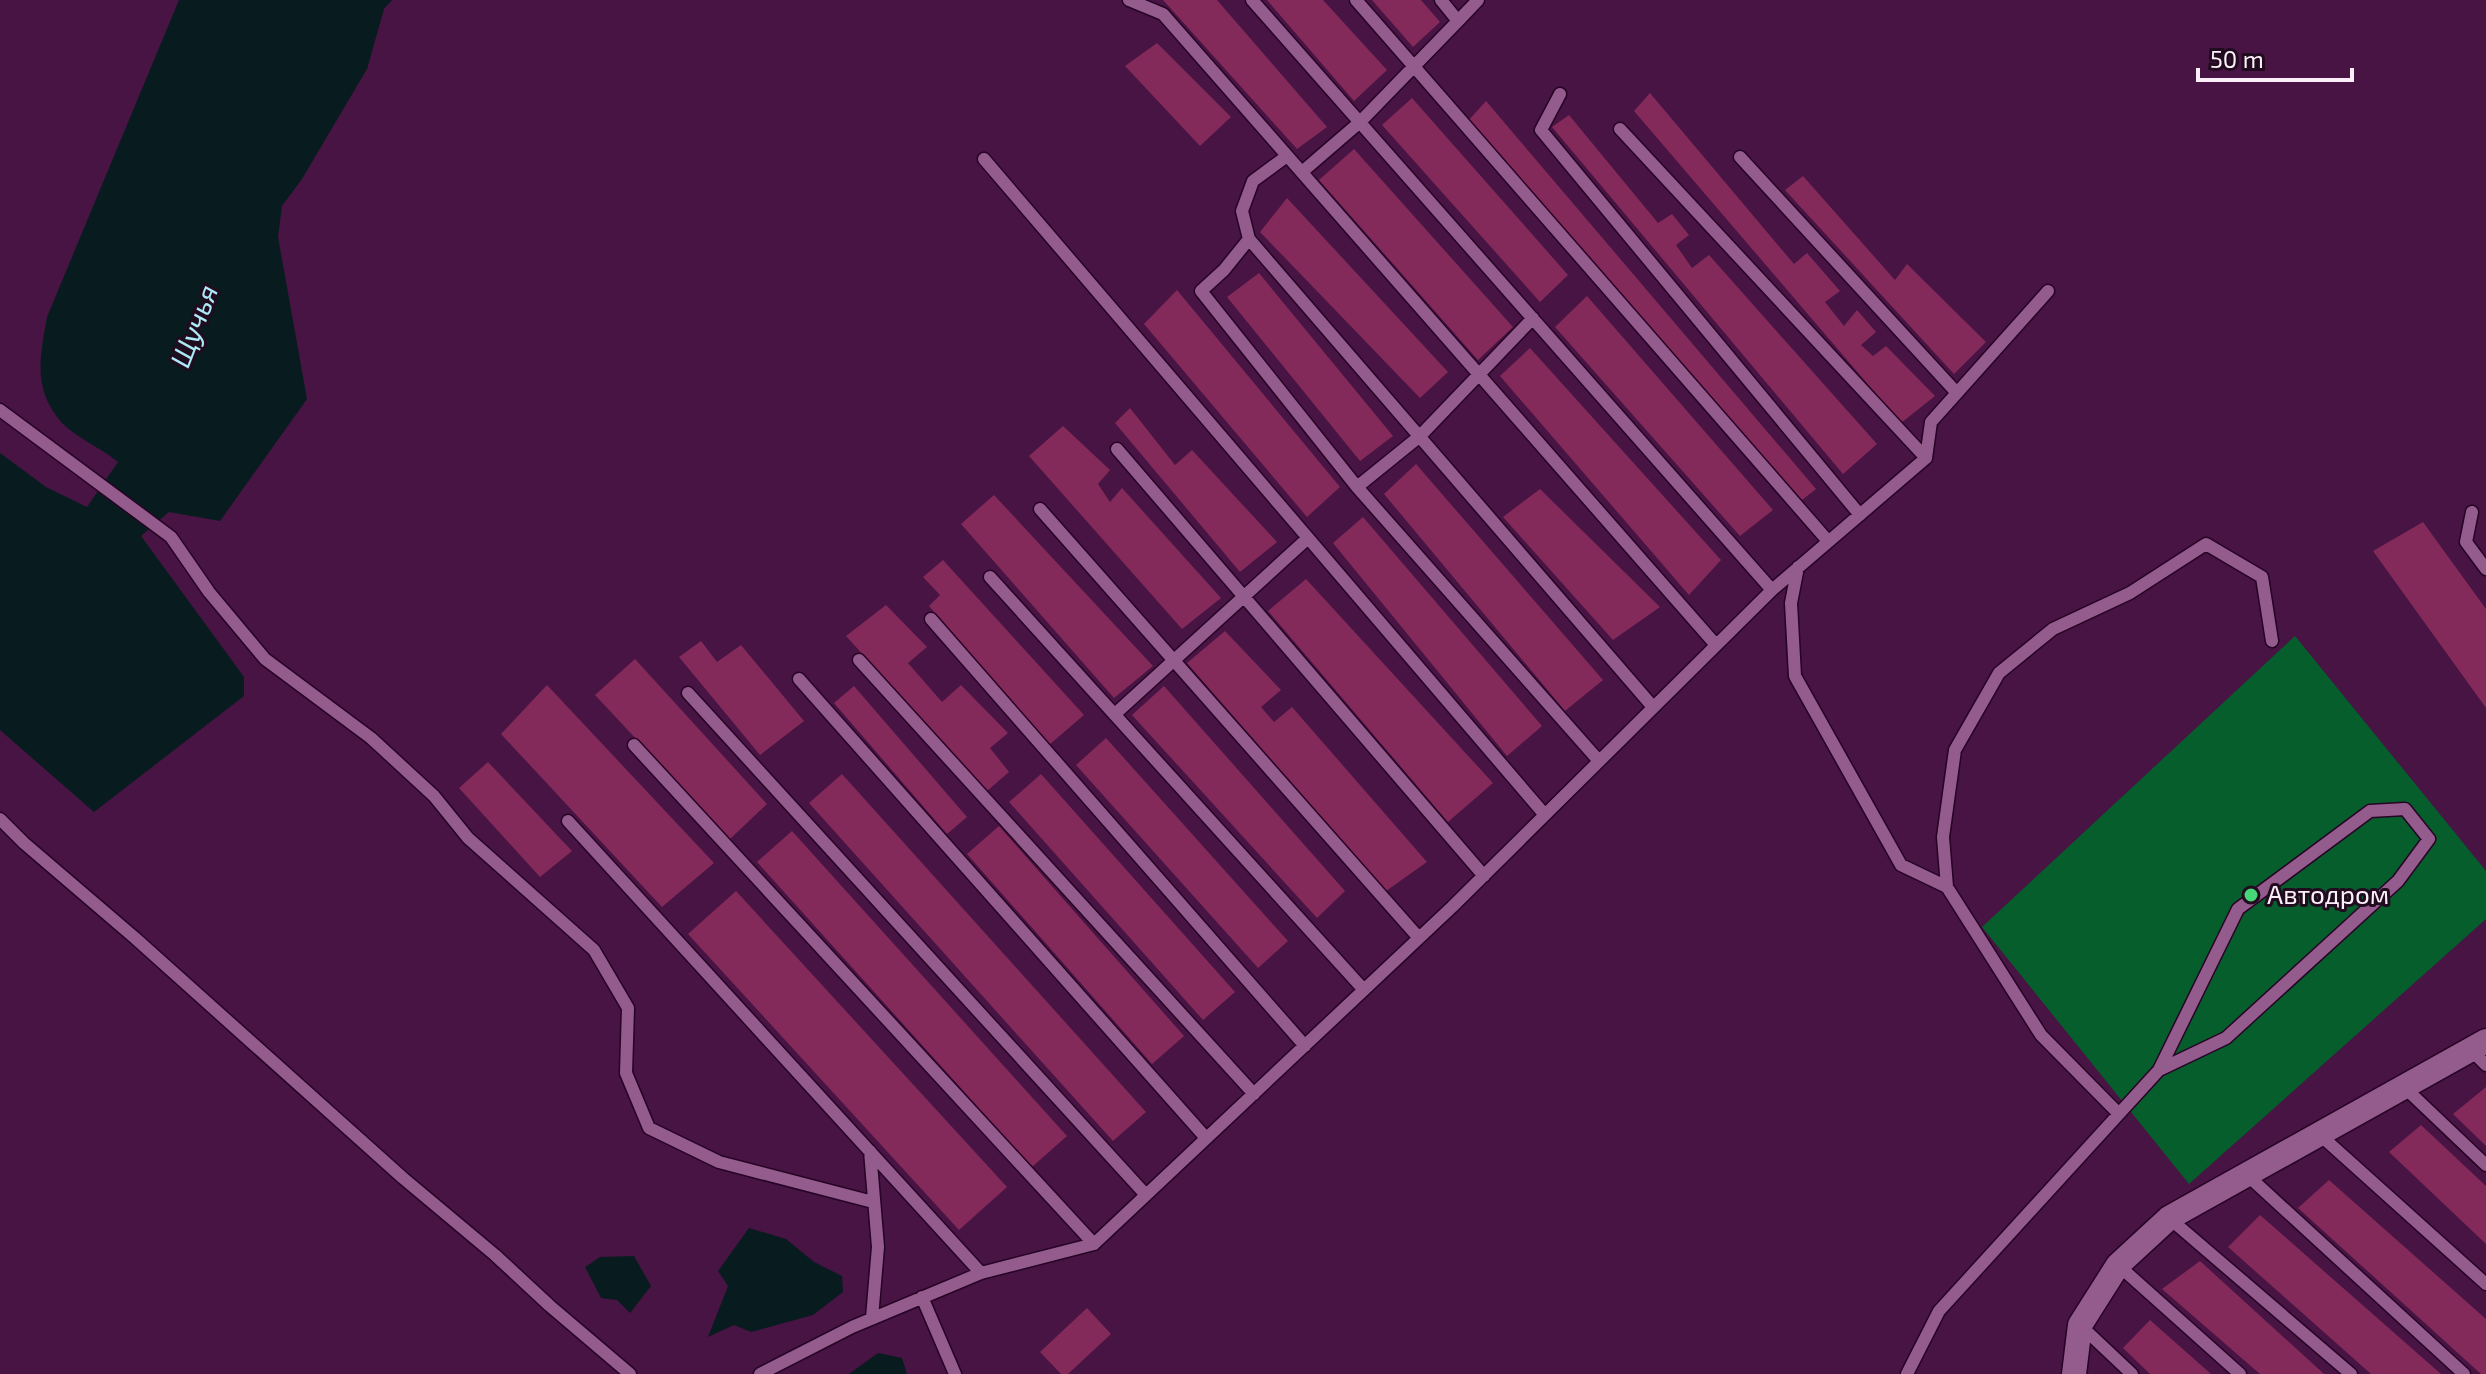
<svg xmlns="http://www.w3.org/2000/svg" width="2486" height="1374" font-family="'Exo 2',sans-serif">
<rect width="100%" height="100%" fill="#471443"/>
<!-- pitch -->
<path fill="#055e2c" d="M2295,636l191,235v48l-297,265 -207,-257z"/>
<!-- water -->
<path fill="#081c1f" d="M179,0h213l-8,9 -17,60 -65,110 -20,27 -4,31 29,162 -87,122 -51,-9 -28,24 103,141v19l-150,116 -94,-82v-277l46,34 41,20 31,-45c-17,-14 -41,-24 -56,-39 -30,-34 -22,-66 -15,-106z
M749,1228l37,11 28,23 28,14 1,16 -30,23 -62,17 -17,-7 -26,12 20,-51 -10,-15z
M634,1256l17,30 -21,27 -13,-13 -16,-2 -16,-31 15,-10z
M878,1353l24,5 5,16h-58z"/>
<!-- building -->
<path fill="#842a5a" d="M1163,0h54l110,127 -30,22z
M1267,0h56l64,70 -33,31z
M1372,0h49l19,22 -27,25z
M1157,43l74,74 -31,29 -75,-80z
M1650,93l144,171 13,-11 33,38 -15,11 19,24 13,-16 19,22 -15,13 12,11 13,-10 49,50 -34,27 -267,-312z
M1412,98l156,177 -28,27 -158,-177z
M1486,101l330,388 -14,11 -334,-379z
M1569,115l89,108 14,-9 17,21 -13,10 16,23 17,-13 168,189 -34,30 -291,-347z
M1354,149l159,178 -35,33 -159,-180z
M1803,176l92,104 12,-16 79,78 -32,32 -169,-184z
M1287,198l161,174 -28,26 -160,-166z
M1259,273l134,163 -33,25 -133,-164z
M1177,290l163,197 -33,30 -163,-193z
M1587,296l186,214 -33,26 -185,-209z
M1530,348l191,212 -32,35 -189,-219z
M1130,408l45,57 17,-15 85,92 -37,30 -125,-149z
M1063,426l47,44 -12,14 12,18 12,-14 99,110 -39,31 -153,-173z
M1416,464l187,216 -38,31 -181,-217z
M1540,489l120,118 -47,33 -110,-123z
M994,495l159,171 -39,32 -153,-174z
M1363,517l179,209 -35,30 -174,-213z
M2423,522l63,87v99l-113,-157z
M943,560l141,155 -35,30 -120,-139 11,-11 -17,-18z
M1306,579l187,204 -45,39 -180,-211z
M886,605l41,42 -19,16 34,39 19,-17 47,48 -18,15 19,24 -22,19 -141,-155z
M1225,631l56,59 -20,17 13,15 18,-15 135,155 -41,29 -199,-228z
M701,641l16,21 24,-17 63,76 -44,34 -81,-98z
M635,659l132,145 -37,35 -135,-144z
M547,685l167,178 -52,44 -161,-173z
M854,686l113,131 -20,17 -113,-131z
M1164,686l181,205 -28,27 -185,-203z
M1106,738l182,203 -30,27 -182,-203z
M488,762l84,89 -32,26 -81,-89z
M842,774l304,338 -33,29 -304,-338z
M1041,774l194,218 -32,28 -194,-218z
M999,826l185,210 -32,28 -185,-210z
M792,831l275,305 -35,31 -275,-305z
M736,891l271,296 -48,43 -271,-296z
M2486,1087v59l-33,-32z
M2421,1125l65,61v58l-97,-92z
M2329,1180l157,139v55h-5l-183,-166z
M2260,1215l181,159h-70l-143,-127z
M2200,1261l124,113h-64l-98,-85z
M1087,1308l24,26 -43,40h-7l-21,-22z
M2150,1320l61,54h-61l-27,-26z"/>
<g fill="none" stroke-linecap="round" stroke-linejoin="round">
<defs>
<path id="service" d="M1129,0l34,14 553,631
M1252,0l520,590
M1356,0l472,541
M1458,21l20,-21
M1560,94l-19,36 319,385
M1620,129l306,329
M1287,156l-34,25 -11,30 7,28 -25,31 -23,21 156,196 242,274
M1740,157l217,236
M984,159l561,656
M1302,172l58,-50 98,-101 -17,-21
M1249,239l404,468
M0,410l171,127 38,55 56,67 106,79 63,58 34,42 126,112 34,58 -2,65 23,55 70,34 154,40
M1117,449l367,427
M1357,487l63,-51 113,-118
M1040,509l379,429
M2472,512l-6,30 20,27
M1798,567l-7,36 4,73 106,189 46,22 94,148 78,79
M990,577l374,413
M931,619l374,427
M859,660l395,434
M799,679l407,459
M688,693l458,502
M1115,714l193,-176
M634,745l460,499
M0,819l24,24 111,95 268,240 92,77 55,51 80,68
M568,821l413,452
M1947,887l-4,-50 12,-87 44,-77 54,-44 77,-36 76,-49 56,33 10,64
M2471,1050l15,15
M2404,1087l82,78
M2319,1134l167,150
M870,1151l8,96 -6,71
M2246,1174l218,200
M2169,1218l182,156
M2118,1265l122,109
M922,1297l33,77
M2080,1325l52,49
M760,1374l92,-47 129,-54 113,-29 358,-337 320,-317 154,-132 5,-36 117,-131
M1907,1374l32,-63 220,-241 79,-161 132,-98 35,-2 24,30 -31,42 -172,157 -67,32"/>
<path id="minor" d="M2074,1374l6,-49 38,-60 51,-47 317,-177"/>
</defs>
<!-- service casing -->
<use href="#service" stroke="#270325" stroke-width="15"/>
<!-- minor casing -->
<use href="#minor" stroke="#270325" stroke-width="27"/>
<!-- service -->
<use href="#service" stroke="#945c8d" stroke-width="12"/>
<!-- minor -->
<use href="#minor" stroke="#945c8d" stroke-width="24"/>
</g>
<!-- markers -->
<circle fill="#47d779" stroke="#210b1f" stroke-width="3" cx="2251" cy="895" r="8"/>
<g text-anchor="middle" stroke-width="6" stroke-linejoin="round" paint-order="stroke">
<!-- poi labels -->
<g font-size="26" fill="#fceffa" stroke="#210b1f" text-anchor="start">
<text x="2267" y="904">Автодром</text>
</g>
<!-- water labels -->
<g font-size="28" font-style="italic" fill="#abeaf6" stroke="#210b1f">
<text transform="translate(194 326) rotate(-69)" y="10">Щучья</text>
</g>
</g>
<!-- scale -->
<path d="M2198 68v12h154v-12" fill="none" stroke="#fceffa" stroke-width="4"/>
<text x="2210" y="68" font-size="24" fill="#fceffa" stroke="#210b1f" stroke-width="6" paint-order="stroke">50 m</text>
</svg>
